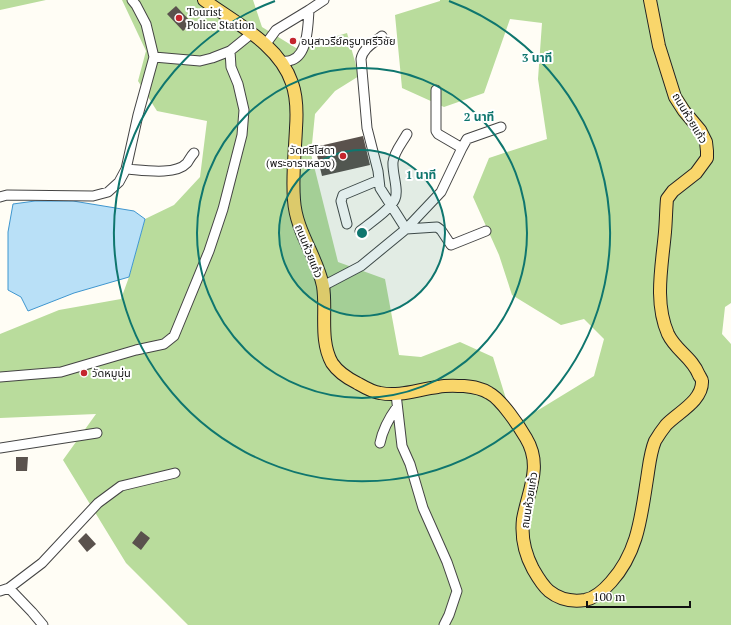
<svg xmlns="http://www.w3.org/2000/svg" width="731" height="625" font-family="'PT Serif','Noto Sans Thai',serif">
<rect width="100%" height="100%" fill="#fffdf5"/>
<!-- forest -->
<path fill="#b9dc9c" d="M0,0h46l-46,10z
M122,0h131l9,27 34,21 51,-15 12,43 -24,15 -20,23 -4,40 27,108 47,17 14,76 22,2 39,-15 33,15 14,45 15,18 72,-44 10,-37 -20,-20 -23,6 -49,-30 -13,-40 -26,-58 16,-39 58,-19 -9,-60 4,-56 -32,-4 -26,74 -40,14 -42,-19 -7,-73 45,-14v-1h291v303l-6,4 -3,27 9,10v281h-543l-62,-62 -63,-103 33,-46 -96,4v-84l59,-24 62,-11 8,-22 16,-58 29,-14 26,-28 7,-56 -50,-10 -19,-30 8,-30z"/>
<!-- water -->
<path fill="#b9e0f7" stroke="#3f96cf" d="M35,201h38l61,10 11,8 -16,58 -55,16 -46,18 -7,-14 -13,-7v-58l5,-28z"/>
<!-- building -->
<path fill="#5a524d" d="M176,6l16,17 -9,8 -16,-17z
M363,136l7,29 -48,11 -7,-29z
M16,457h12l-1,14h-11z
M141,531l9,7 -9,12 -9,-7z
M86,533l10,11 -9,8 -9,-11z"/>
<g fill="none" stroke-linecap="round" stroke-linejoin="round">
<defs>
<path id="minor" d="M382,36c-8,7 -19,12 -21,23l6,69 11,43 2,17 26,41 31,-2 4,3 10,15 35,-14
M265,45l11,-15 33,-20 15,-10
M154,57l46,4 12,-3 18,-7 21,-17
M279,61c5,0 9,1 13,-1 16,-6 16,-35 17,-50
M436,90v41l2,3 24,14
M126,169c16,1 49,7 61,-6 2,-3 4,-7 7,-10
M0,197l7,-2 86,1 15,-4 11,-10 7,-13 12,-54 16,-58 -8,-33 -10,-19 -4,-5
M347,224l-6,-23 2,-6 36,-15
M360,231c10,-8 30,-21 35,-32 4,-9 -3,-26 -2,-37 1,-10 9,-19 14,-28
M323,286l38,-20 45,-37 35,-37 21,-44 5,-9 34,-12
M0,377l61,-5 75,-22 28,-6 10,-8 35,-85 14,-42 19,-74 2,-25 -6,-26 -7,-17 -1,-16
M396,394l6,52 8,18 13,44 24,54 10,29 -8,24 -5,10
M380,443c3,-15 9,-25 17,-36
M0,448l97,-15
M9,588l23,24 11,13
M0,591l9,-3 33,-25 56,-60 23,-17 54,-13"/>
<path id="major" d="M204,0c31,23 75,44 88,83 5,14 5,31 4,45 -1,24 -4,48 -2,72 2,32 23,56 29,86 4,24 -4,54 9,77 6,9 15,15 25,20 7,4 15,9 23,10 20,4 39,-4 58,-6 9,-2 18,-1 26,-1 9,1 18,2 25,7 12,6 30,33 37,45 17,28 2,53 -3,81 -2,18 2,35 10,50 4,7 9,16 16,22 10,8 23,11 36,9 11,-2 19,-10 26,-18 27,-30 30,-65 36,-103 2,-12 3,-26 8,-38 3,-5 7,-11 11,-16 11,-12 37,-24 36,-44 0,-2 -2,-4 -3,-6 -7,-18 -23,-24 -31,-41 -14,-32 -6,-68 -3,-102 1,-11 1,-22 2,-33l6,-8 23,-18 11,-15v-7l-1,-9 -6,-12 -16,-19 -9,-14 -16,-51 -9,-46"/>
</defs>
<!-- minor casing -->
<use href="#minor" stroke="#444" stroke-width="11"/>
<!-- major casing -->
<use href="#major" stroke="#222" stroke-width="14"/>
<!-- minor -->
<use href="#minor" stroke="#fff" stroke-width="9"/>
<!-- major -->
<use href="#major" stroke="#f9d66b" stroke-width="12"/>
</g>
<!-- distance rings -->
<circle cx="362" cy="233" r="83" fill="#0f766e" fill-opacity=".12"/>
<g fill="none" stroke="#0f766e" stroke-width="2">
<circle cx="362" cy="233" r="83"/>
<circle cx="362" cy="233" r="165"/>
<path d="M449 1A248 248 0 1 1 275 1"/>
</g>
<!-- markers -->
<g fill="#c4262e" stroke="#fff" stroke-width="1.5">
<circle cx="179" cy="18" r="4"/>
<circle cx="293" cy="41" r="4"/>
<circle cx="343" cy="156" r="4"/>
<circle cx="84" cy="373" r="4"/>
</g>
<g text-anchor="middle" stroke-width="4" stroke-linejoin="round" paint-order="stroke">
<!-- poi labels -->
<g font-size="11" fill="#111" stroke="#fff" text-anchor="start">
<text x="187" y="16">Tourist<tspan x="187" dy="13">Police Station</tspan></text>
<text x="301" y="45">อนุสาวรีย์ครูบาศรีวิชัย</text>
<text x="335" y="154" text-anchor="end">วัดศรีโสดา<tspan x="335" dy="13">(พระอาราหลวง)</tspan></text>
<text x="92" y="377">วัดหมูบุ่น</text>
</g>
<!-- street labels -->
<g font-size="11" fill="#111" stroke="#fff">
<text transform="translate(690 118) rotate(59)" y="4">ถนนห้วยแก้ว</text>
<text transform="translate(309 251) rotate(68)" y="4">ถนนห้วยแก้ว</text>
<text transform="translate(529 500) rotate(-81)" y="4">ถนนห้วยแก้ว</text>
</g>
</g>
<circle cx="362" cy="233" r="6" fill="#0f766e" stroke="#fff" stroke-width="2"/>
<g font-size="12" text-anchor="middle" font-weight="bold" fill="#0f766e" stroke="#fff" stroke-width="4" stroke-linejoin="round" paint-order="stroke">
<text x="537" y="62">3 นาที</text>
<text x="479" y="121">2 นาที</text>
<text x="421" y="179">1 นาที</text>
</g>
<!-- scale -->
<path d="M587 601v6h103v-6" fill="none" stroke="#111111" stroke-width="2"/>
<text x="593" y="601" font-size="12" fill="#111111" stroke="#ffffff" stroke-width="3" paint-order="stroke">100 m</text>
</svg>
